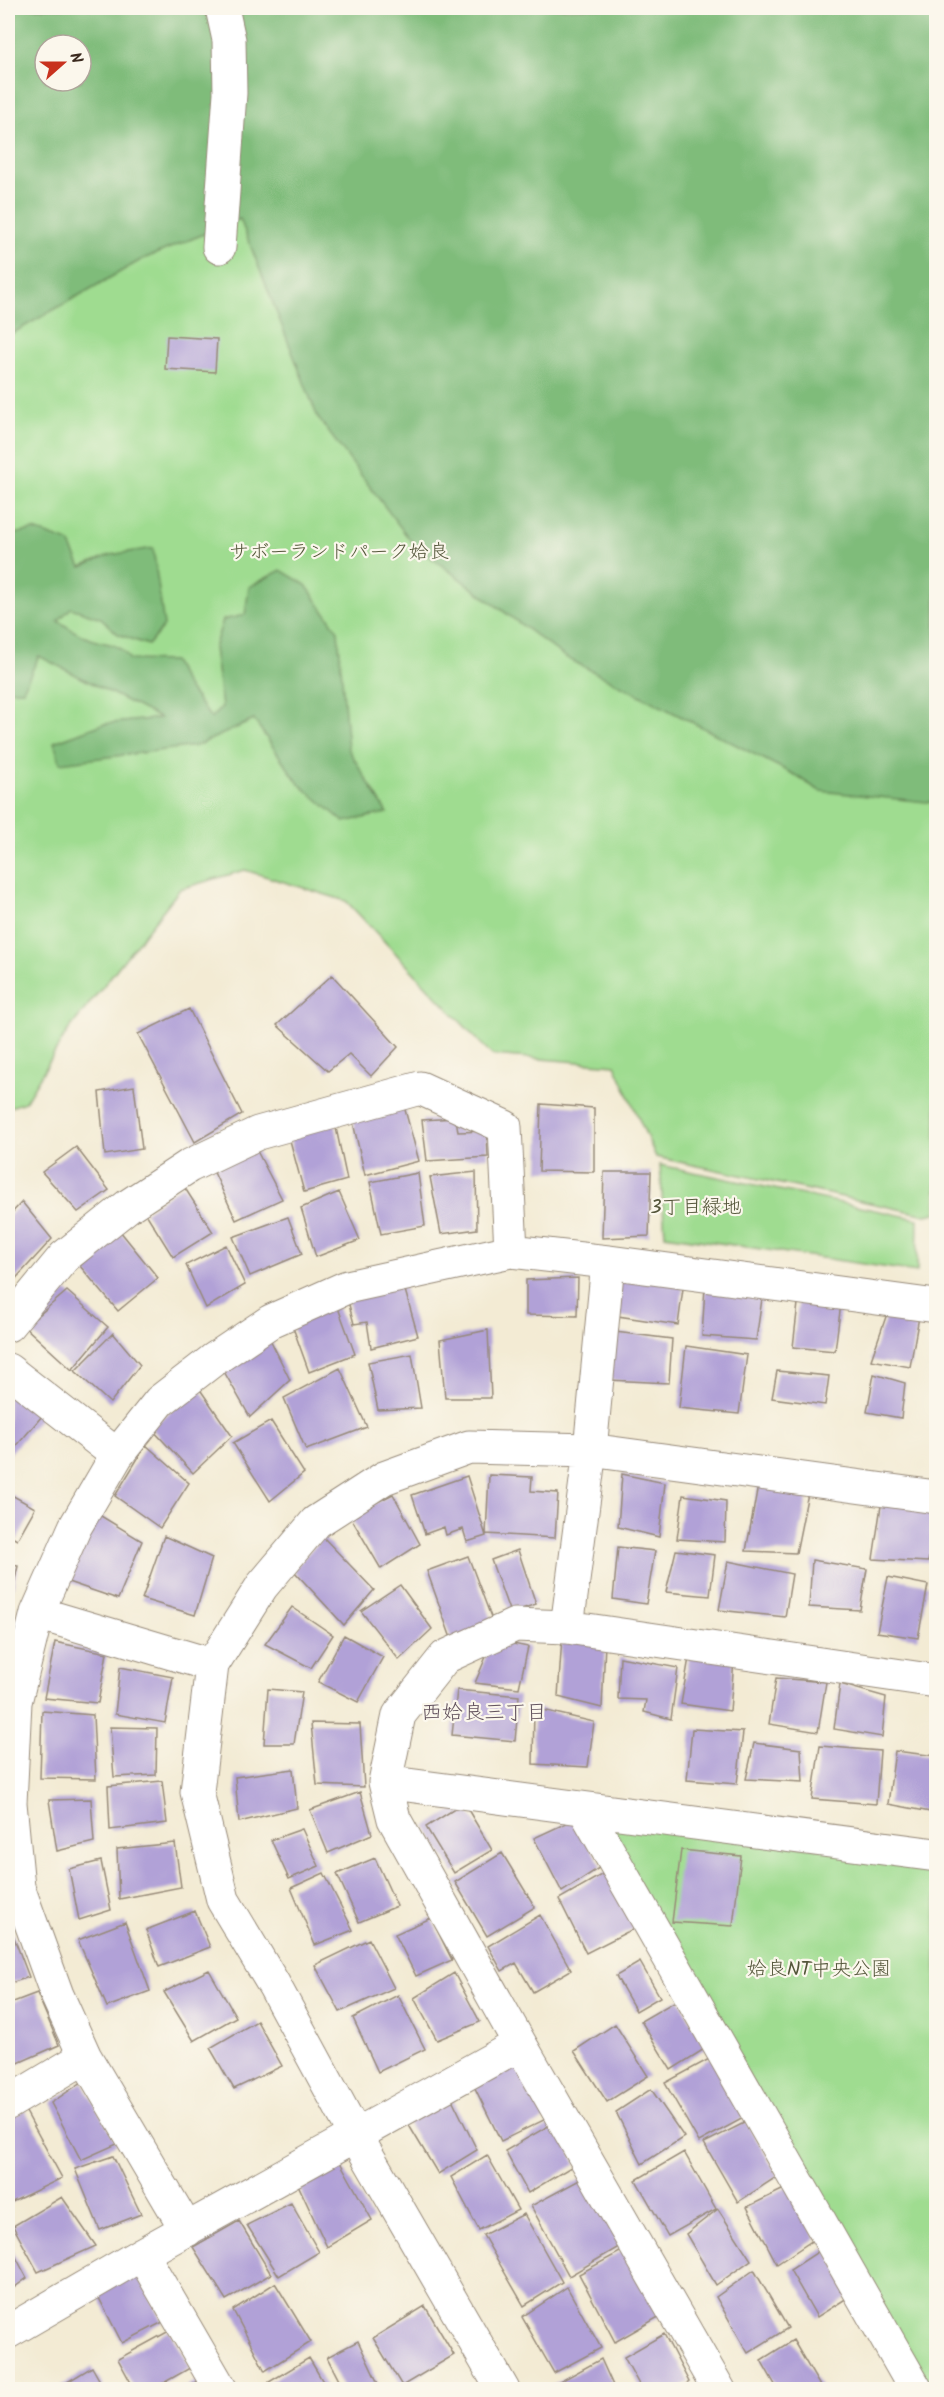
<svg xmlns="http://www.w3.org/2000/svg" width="944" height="2397" font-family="Kalam,'Klee One',sans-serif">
<rect width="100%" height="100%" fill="#fbf7ec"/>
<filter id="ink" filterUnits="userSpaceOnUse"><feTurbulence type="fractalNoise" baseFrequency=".0167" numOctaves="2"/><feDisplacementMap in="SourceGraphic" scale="12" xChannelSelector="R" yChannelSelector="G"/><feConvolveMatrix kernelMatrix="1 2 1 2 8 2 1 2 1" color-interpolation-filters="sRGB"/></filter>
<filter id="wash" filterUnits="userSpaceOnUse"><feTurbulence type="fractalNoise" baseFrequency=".008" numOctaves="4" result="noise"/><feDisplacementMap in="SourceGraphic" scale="24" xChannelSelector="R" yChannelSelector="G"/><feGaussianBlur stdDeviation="1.35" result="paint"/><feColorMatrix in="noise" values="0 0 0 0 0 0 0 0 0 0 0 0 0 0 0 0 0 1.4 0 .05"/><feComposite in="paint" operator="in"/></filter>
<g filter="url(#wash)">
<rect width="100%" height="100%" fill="#f3ebd4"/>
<!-- green -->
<path fill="#9fdc90" stroke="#6d8357" stroke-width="1.5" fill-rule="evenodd" d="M8,8h341l587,565v640l-10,2 -270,-58 -41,-92 -123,-10 -146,-154 -101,-31 -65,19 -113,143 -42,70 -17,6zM45,45h36v36h-36z
M660,1165l258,54 -1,53 -252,-37z
M604,1822l332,40v527h-19z"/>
<!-- forest -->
<path fill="#7fbc7a" stroke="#5d734c" stroke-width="1.5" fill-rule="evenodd" d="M8,8h928v795l-116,-12 -27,-17 -228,-117 -152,-113 -95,-126 -78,-199 -99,41 -133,76zM45,45h36v36h-36z
M34,530l35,12 12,25 29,-12 43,-7 11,78 -16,19 -30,-11 -17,-16 -30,-10 -13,13c9,5 19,13 30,17 18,8 30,2 42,22l43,1 13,24 25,33 11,-11 -8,-59 9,-28 22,-5 4,-28 32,-17 25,15 32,46 10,118 39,64 -43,9 -45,-38 -45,-64 -58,26 -136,17 -6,-21 49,-18 57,-6 -121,-62 -16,34h-15v-155z"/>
<g id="blocks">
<!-- building -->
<path fill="#b1a1d7" d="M167,336l50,3 -2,33 -50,-3z
M332,975l66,72 -27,29 -22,-22 -21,17 -51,-46z
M189,1009l53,105 -47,28 -57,-108z
M134,1086l8,63 -37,6 -6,-63z
M541,1104l53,4v64l-55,-1z
M404,1106l15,55 -54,14 -13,-57z
M456,1118l2,14 29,-1 1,26 -61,4 -5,-41z
M335,1123l12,57 -43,12 -16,-59z
M76,1147l33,43 -31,22 -36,-40z
M257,1151l25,48 -46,21 -24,-52z
M476,1172l1,57 -36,5 -11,-57z
M604,1172h47l-2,64 -47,2z
M418,1173l7,53 -44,8 -11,-52z
M183,1185l30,47 -40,25 -28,-45z
M339,1192l21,48 -44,17 -15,-49z
M22,1202l30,37 -44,48v-70z
M288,1217l14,37 -52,22 -17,-39z
M120,1231l38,47 -40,33 -38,-45z
M226,1245l19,40 -39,23 -20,-43z
M619,1270l65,11 -6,44 -60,-9z
M578,1278l-1,38 -51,-1v-35z
M403,1283l15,53 -47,12 -4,-26 -13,2 -7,-27z
M705,1287l58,5 -7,48 -54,-4z
M67,1291l41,36 -36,43 -47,-43z
M799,1295l42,8 -6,48 -42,-4z
M337,1305l18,49 -46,18 -18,-50z
M890,1305l30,6 -10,56 -39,-7z
M488,1330l3,68h-46l-5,-58z
M615,1332l57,7 -3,44 -60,-3z
M113,1333l27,32 -30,38 -35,-32z
M270,1339l20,41 -40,37 -28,-49z
M686,1346l61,9 -8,59 -60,-6z
M412,1354l9,54 -43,2 -10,-48z
M340,1368l27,59 -61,23 -22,-52z
M777,1371l52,5 -4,29 -53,-7z
M874,1374l31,9 -4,35 -34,-6z
M199,1388l33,48 -39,37 -42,-45z
M8,1390l34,26 -34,40z
M271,1421l33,52 -34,28 -37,-58z
M146,1445l43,38 -29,45 -45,-32z
M622,1474l43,9 -6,54 -41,-10z
M489,1475l43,2 -1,14 27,2 -3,45 -69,-4z
M467,1476l19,60 -19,6 -4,-13 -17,6 -2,-8 -19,7 -13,-39z
M758,1485l50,8 -12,60 -50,-2z
M8,1493l27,15 -18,32 -9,-5z
M393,1494l27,50 -39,25 -31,-53z
M683,1495l43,6 -1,41 -48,-3z
M882,1499l54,11v13l-8,39 -55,-3z
M96,1513l46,28 -24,58 -50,-17z
M164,1536l48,22 -17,57 -53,-16z
M323,1537l51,53 -30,35 -51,-55z
M618,1547l37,4 -9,53 -33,-5z
M518,1550l18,54 -26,9 -19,-53z
M676,1550l39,5 -5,41 -44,-4z
M468,1556l26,69 -42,16 -25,-70z
M812,1560l55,9 -7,41 -51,-3z
M728,1561l64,13 -7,43 -66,-7z
M8,1564l10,2 -10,44z
M888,1577l40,8 -10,53 -41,-6z
M400,1585l32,44 -33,31 -38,-49z
M292,1607l41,28 -22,33 -46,-24z
M344,1635l39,22 -25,45 -40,-20z
M562,1637l43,7 -3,64 -44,-11z
M493,1640l35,7 -9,41 -44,-5z
M55,1642l52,11 -9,50 -54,-5z
M690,1652l44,8 -4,51 -49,-7z
M620,1657l58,11 -7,51 -27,-7 2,-12 -28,-1z
M120,1667l53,10 -8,46 -50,-9z
M776,1678l50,4 -8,50 -49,-8z
M840,1684l46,13 -4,40 -48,-8z
M268,1689l34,3 -8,52h-30z
M457,1690l62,6 -4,45 -63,-6z
M534,1708l60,14 -6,45 -55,-3z
M42,1711l51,4 3,64 -56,-1z
M311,1723l49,1 4,63 -47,-2z
M110,1727l47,1 -1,47 -42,2z
M692,1729l51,3 -6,52 -50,-4z
M754,1743l47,6 2,33 -57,-3z
M820,1746l60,5 -4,53 -64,-5z
M895,1751l41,5v57l-48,-9z
M293,1769l4,39 -58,14 -4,-45z
M162,1781l5,42 -57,7 -2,-44z
M360,1792l12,42 -44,19 -18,-43z
M91,1799l3,43 -37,9 -8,-51z
M464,1803l28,47 -38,23 -28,-46z
M573,1820l29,46 -40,26 -28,-54z
M302,1829l17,37 -30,13 -18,-39z
M175,1843l6,44 -62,12 -2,-50z
M681,1850l60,6 -8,70 -61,-4z
M502,1853l33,54 -48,29 -32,-54z
M375,1858l22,48 -38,16 -22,-48z
M101,1861l10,49 -32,10 -10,-51z
M608,1871l33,54 -55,28 -27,-54z
M324,1873l29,57 -38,15 -24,-57z
M195,1911l15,36 -51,20 -13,-37z
M540,1915l31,55 -38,22 -17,-29 -14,8 -14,-25z
M431,1918l21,42 -36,16 -21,-42z
M8,1922l21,55 -21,7z
M125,1922l25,69 -43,16 -29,-67z
M369,1939l25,49 -54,24 -25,-47z
M640,1962l20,35 -24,14 -20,-35z
M209,1970l27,47 -42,24 -30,-49z
M454,1973l26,49 -43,18 -23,-42z
M37,1993l22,52 -43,19 -8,-22v-38z
M398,1995l27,54 -47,23 -25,-54z
M679,1999l27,49 -35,22 -30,-49z
M257,2021l25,45 -48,23 -24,-41z
M615,2024l33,52 -41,26 -33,-51z
M520,2058l28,60 -47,23 -29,-59z
M711,2058l38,57 -50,27 -34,-59z
M82,2082l35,62 -36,16 -30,-57z
M651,2089l33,48 -42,27 -26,-52z
M452,2099l25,51 -39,24 -31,-52z
M25,2110l37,68 -54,26v-84z
M555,2122l21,42 -48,29 -23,-42z
M746,2122l32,54 -40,26 -34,-59z
M684,2152l32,57 -48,27 -32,-56z
M336,2155l36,65 -45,27 -32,-69z
M487,2155l31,55 -39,20 -28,-53z
M113,2156l28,58 -41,16 -25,-61z
M585,2177l39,67 -55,32 -38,-70z
M788,2187l28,51 -39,26 -30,-57z
M62,2197l34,49 -58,26 -25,-46z
M291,2203l28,49 -40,24 -32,-51z
M718,2209l33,51 -35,25 -30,-51z
M524,2214l38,68 -38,24 -41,-71z
M239,2221l32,53 -45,26 -33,-53z
M8,2242l19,36 -19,14z
M631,2246l31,69 -47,27 -36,-68z
M825,2247l27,48 -35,22 -27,-47z
M754,2270l34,58 -40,25 -32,-56z
M137,2272l26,50 -41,21 -26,-51z
M275,2283l36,59 -46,29 -32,-61z
M567,2287l34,61 -47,25 -32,-56z
M425,2306l29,49 -52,31 -29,-48z
M169,2331l21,37 -39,22h-16l-17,-31z
M664,2334l25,48 -11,8h-36l-18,-33z
M793,2340l27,46 -5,4h-37l-17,-30z
M358,2341l23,49h-37l-17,-33z
M309,2358l19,32h-54l-5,-8z
M601,2359l14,31h-61l-2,-4z
M92,2367l13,23h-51z
M197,2381l5,9h-20z"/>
</g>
</g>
<g filter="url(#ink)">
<use href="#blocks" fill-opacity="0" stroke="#978a79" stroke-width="1.5"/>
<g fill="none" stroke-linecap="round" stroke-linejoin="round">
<defs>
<path id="minor" d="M219,247l11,-154 -1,-53 -7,-32
M8,1325l56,-68 64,-51 61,-40 69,-33 162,-45 85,39 6,124
M8,1370l109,85
M37,1613l175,52
M567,1627l23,-177 18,-188
M385,1782l551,73
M585,1810l331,580
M8,2103l77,-46
M187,2230l-102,-173 -28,-62 -39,-108 -8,-84 5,-101 22,-89 38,-86 42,-72 43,-54 53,-41 58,-39 76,-34 164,-36 97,11 328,44
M142,2254l79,136
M8,2332l134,-78 378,-210
M503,2390l-147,-254 -82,-151 -51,-85 -26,-108 15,-127 50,-79 54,-64 68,-44 85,-31 121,3 346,47
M719,2390l-199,-346 -126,-225 -9,-37 14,-67 46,-58 70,-32 52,2 369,54"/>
</defs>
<!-- minor casing -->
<use href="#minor" stroke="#978a79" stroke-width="35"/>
<!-- minor -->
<use href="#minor" stroke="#fff" stroke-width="33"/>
</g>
</g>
<g text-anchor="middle" stroke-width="4.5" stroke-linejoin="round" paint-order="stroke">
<!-- park labels -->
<g font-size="20" fill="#54563a" stroke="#fbf7ec">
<text x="339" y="558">サボーランドパーク姶良</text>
<text x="696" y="1213">3丁目緑地</text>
<text x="819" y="1975">姶良NT中央公園</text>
</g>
<!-- neighbourhood labels -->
<g font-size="21" fill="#64545f" stroke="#fbf7ec">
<text x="484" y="1719">西姶良三丁目</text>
</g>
</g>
<!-- margin -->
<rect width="944" height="2397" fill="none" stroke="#fbf7ec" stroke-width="30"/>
<!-- north arrow -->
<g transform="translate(63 63) rotate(69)"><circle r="28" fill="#fbf7ec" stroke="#aea59a" stroke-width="1.5"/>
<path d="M0-4.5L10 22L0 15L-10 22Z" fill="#c8321e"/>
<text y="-9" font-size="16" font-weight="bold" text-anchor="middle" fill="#3b2a1e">N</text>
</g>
</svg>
